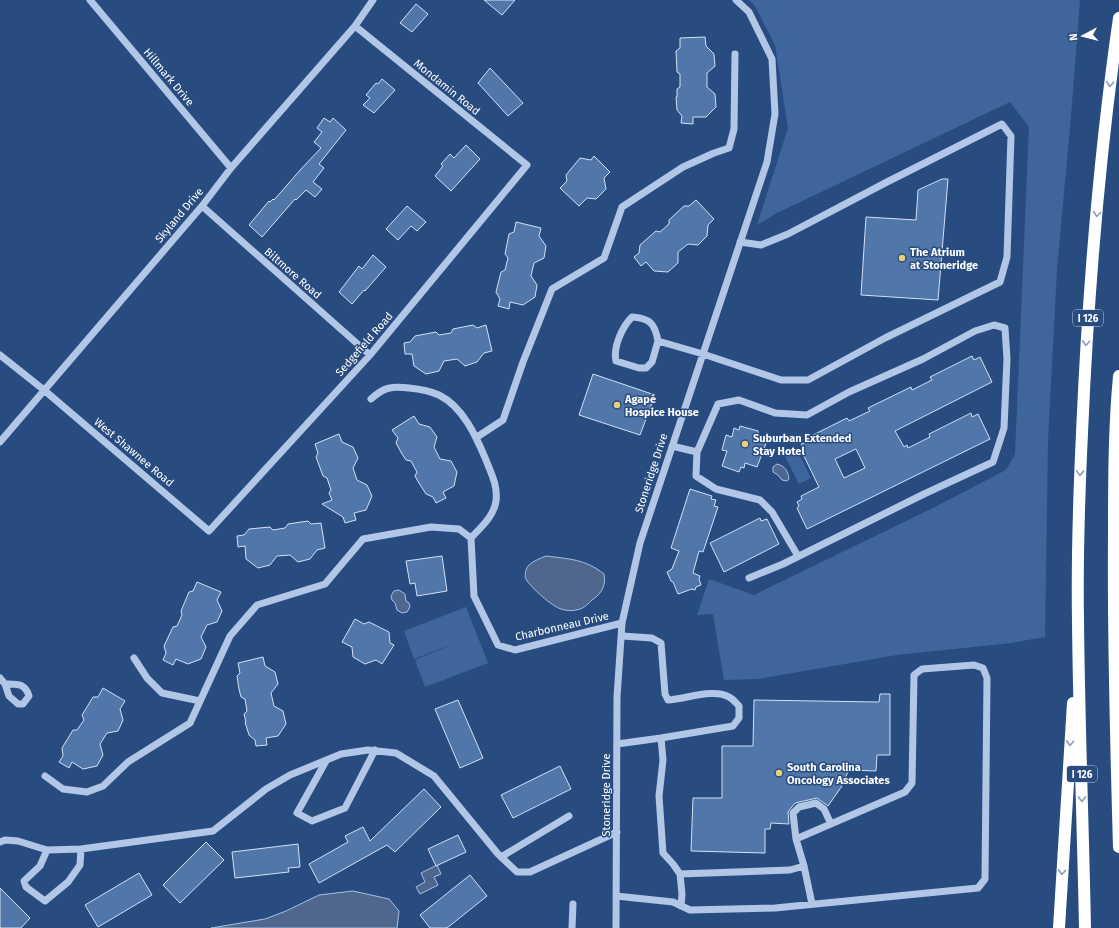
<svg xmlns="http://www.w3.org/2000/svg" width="1119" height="928" font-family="'Fira Sans',sans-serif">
<rect width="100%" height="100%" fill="#294c80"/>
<!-- green -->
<path fill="#3e669d" d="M749,0h331l-10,128 -13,141 -9,171 -3,197 -34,6 -114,12 -139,24 -34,1 -11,-66 -16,1 12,-36 45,16 181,-88 71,-37 9,-16 14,-327 -19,-25 -233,111 -20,12 31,-97 -13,-83 -20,-39z
M797,450l14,28 -12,6 -14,-28z
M466,607l22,56 -63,24 -10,-27 46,-19 -47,18 -10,-28z"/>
<!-- water -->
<path fill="#4f678c" stroke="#a5c1e6" d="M777,464c8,2 11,7 12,15l-2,2 -5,-1 -4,-5 -5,-3v-5z
M546,556c23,3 39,3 58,18 2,12 -2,19 -12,26 -3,3 -8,8 -12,9 -5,2 -13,2 -19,0 -8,-2 -31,-22 -35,-30 -2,-4 0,-11 3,-14 4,-4 12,-7 17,-9z
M399,590l6,4 1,7 3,2 1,4 -3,5 -5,1 -5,-3 -2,-7 -3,-3 -1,-4 3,-5z
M437,865l4,9 -7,3 4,8 -18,9 -4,-7 9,-5 -4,-9z
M353,891l36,8 10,12 -2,17h-186l54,-9 21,-8 33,-16z"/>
<!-- building -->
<path fill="#5176a9" stroke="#d3e1f5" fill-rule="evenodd" d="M484,0h31l-13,15z
M416,4l12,10 -16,18 -12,-9z
M705,37l1,9 8,8 1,12 -8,7v14l8,7 1,13 -10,10h-13v7l-12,-1 1,-7 -5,-6 -1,-13h1v-8l3,-2v-13l-3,-2 -1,-21 4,-3v-10z
M490,68l33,35 -15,13 -30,-33z
M382,79l13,11 -21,23 -11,-8 7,-7 -4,-3 10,-12 2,1z
M324,118l6,4 3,-4 13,12 -27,34 5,4 -11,14 9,7 -7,8 -9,-7 -10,10 -1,-1 -33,38 -13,-12 20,-24 1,1 3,-3 1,1 28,-32 19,-20 -7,-6 8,-10 -5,-4z
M466,145l14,14 -29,32 -16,-15 8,-10 -2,-2 9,-10 4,4z
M594,156l16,16 -6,6 2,11 -10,10 -9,-1 -8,8 -19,-18 7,-7 -1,-6 14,-17 11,2z
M942,179h6l-10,121 -77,-5 5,-78 50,3 2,-30z
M696,200l18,19 -6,6 -1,11 -9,9 -10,-1 -10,8v11l-10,9 -14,-1 -8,-9 -5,4 -7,-9 5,-4 1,-8 16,-14 4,1 9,-8v-4l15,-14h5z
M407,206l19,16 -9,9 -6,-5 -13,14 -12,-11z
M516,222l25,6 -2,8 7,10 -2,12 -10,5 -3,13 6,9 -2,12 -12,8 -13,-3 -1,7 -11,-3 2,-7 -4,-7 5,-20 4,-2 3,-12 -3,-4 4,-20 5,-2z
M373,255l13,12 -21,24 -1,-1 -12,14 -13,-12 20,-26 3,3z
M473,325l4,3 9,-3 6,26 -8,2 -7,9 -12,4 -8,-7 -13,2 -5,10 -13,3 -12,-8 -2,-12h-7l-1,-11 6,-1 5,-6 21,-4 3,3 12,-2 2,-4z
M972,356l2,4 6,-3 12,25 -97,49 9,16 3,-2 1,3 22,-11 -1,-3 42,-21 1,4 6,-3 12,25 -183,90 -10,-21 2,-2 -2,-4 5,-3 -1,-3 18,-9 -18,-37 3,-1 -3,-5 6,-2 -2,-3 42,-21 2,3 21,-10 -2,-3 43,-21 1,3 20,-10 -2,-3zM856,449l9,19 -21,10 -9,-19z
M593,374l62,21 -15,40 -61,-20z
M414,416l5,8 11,3 7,10 -3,10 6,12 11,2 6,11 -3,14 -11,6 3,6 -10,5 -3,-6 -7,-3 -7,-11 -4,-7 2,-4 -6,-11 -5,-1 -4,-6 -6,-11 2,-5 -6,-8z
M740,426l18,5v5l10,2 -11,29 -12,-4 -1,5 -3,-1 -2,5 -17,-6 5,-15 -5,-1 4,-15 6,2 2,-9 5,2z
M339,434l3,8 11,5 5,11 -5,10 4,12 10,5 5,11 -6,14 -12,3 2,7 -11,3 -2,-6 -21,-13 10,-4 -3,-7 2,-3 -4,-12 -4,-2 -7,-19 2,-4 -3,-9z
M690,489l22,7 -1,3 5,1 -2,6 4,1 -15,45 -4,-1 -6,22 7,3 -1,3 2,6 -5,2 -1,3 -3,-1 -14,5 -5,-12 -2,-1 -4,-9 5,-3 7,-18 -8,-3z
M760,518l1,3 6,-2 12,25 -55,28 -14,-29z
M308,521l3,3 10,-1 4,25 -8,2 -7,9 -12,3 -8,-7 -13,1 -7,9 -12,3 -12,-9 -1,-13 -7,1 -1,-11 7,-1 5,-6 21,-2 3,3 12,-2 3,-4z
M442,556l5,35 -30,5 -2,-13 -5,1 -4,-23z
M197,582l24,10 -4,8 5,11 -5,11 -10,3 -6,12 5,10 -5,12 -13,5 -12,-5 -3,6 -10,-5 3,-7 -2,-7 9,-19 4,-1 5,-11 -1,-4 8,-19 4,-1z
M355,619l9,5 5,-2 20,10 1,11 4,2 -12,19 -6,-4 -11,4 -12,-7 -1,-10 -10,-5z
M263,657l2,9 10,6 3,12 -7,9 3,13 9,5 3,13 -8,12 -12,2 1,7 -11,1 -1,-6 -6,-5 -4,-13h1l-2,-8 3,-3 -2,-12 -4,-2 -2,-8 -2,-13 3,-3 -2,-10z
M103,688l22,13 -5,8 3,11 -5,11 -11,2 -7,11 3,11 -6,11 -14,3 -11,-7 -3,6 -10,-6 4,-6 -1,-8 11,-18h4l7,-10 -2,-5 11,-18h5z
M880,694h10v61h-13l-1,16 -27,-1 -8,16h1l-14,20 -11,-8 -22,5 -7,9 1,12 -18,-1 -1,6h-5v24l-74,-2 2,-53h29v-52h31l1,-46 125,2z
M458,700l25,58 -23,10 -25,-59z
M560,766l11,23 -58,29 -12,-23z
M424,789l17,18 -46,45 -8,-7 -68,38 -10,-19 39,-22 -3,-6 18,-9 7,14z
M458,835l8,17 -30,14 -8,-17z
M206,842l18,18 -44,43 -17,-18z
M298,844l2,23 -12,1 1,4 -54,6 -3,-26z
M139,873l13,22 -54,32 -13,-22z
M470,875l17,21 -40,32h-17l-10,-13z
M0,888l30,30 -9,10h-21z"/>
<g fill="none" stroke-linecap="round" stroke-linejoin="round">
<!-- minor -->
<path stroke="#b1c7e5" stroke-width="7" d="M90,0l141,168
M202,206l168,149
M658,341l-6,21 -6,6h-7l-23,-7c-3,-14 6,-34 16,-44 18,1 23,7 26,24l45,13 78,26h27l77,-42 115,-56 7,-25 4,-121 -9,-12 -115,58 -99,52 -27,11 -21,-3
M0,355l44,35 165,141 161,-176 157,-190 -172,-139
M371,399c13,-12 21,-13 38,-11 10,1 21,3 30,7 24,12 37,41 47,65 5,13 12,26 10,41 -2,15 -15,26 -25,37
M477,437l26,-17 20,-58 29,-73 52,-31 18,-51 61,-40 31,-14 15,-5 5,-19 1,-75
M0,442l202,-236 29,-38 124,-142 18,-26
M672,446l25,6 21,-48 21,-4 36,13 32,2 42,-23 74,-33 52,-28 19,-6 11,3 2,31 -3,69 -11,34 -69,32 -141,70 -34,14
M697,452l-1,24 20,13 44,11 12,12 26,44
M134,658l13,20 15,15 38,8
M0,678l5,6 4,12 9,8h5l6,-8c-4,-13 -11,-12 -24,-12
M661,738l2,22 -4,36 4,57 10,11 7,10 2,20 -1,12
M617,744l44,-6 72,-12 6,-8v-12c-3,-3 -6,-7 -10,-9 -15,-9 -43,2 -61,3l-3,-6 -4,-51 -9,-5 -30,-2
M326,761l-29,52 15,8 33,-13 30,-58
M45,776l18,13 24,3 16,-6 25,-24 62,-39 40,-87 27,-31 68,-21 38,-45 68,-12 28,2 12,9 3,58 24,49 17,5 107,-27
M796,839l-3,-26 6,-6 17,-4 8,6 7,15
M0,842l5,-2 13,1 29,9 34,-1 132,-18 53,-42 24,-14 51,-21 27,-4 28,3 38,23 64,78 19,18h13l87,-40
M47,850l-7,16 -16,15 2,6 19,14 23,-19 12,-17 1,-16
M501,857l68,-41
M804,866l8,38
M616,896l57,6 17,8 85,-2 203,-20 7,-9 2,-201 -4,-10 -9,-3 -52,4 -8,6 -2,108 -7,9 -109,47 8,27 -14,4 -110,4
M572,928l1,-24
M616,928l1,-231 5,-74 18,-80 127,-381 8,-48 -3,-55 -23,-47 -13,-12"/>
<!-- highway -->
<path stroke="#fff" stroke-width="12" d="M1119,376c-5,53 -5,107 -5,160 -1,104 2,207 5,311
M1059,928l14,-225
M1085,928c-2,-102 -6,-205 -7,-307 -1,-62 1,-125 4,-188 6,-139 17,-277 37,-415"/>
</g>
<!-- one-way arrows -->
<defs><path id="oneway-chevron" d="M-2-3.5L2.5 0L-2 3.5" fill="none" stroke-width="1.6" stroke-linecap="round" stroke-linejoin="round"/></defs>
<g stroke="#899db9">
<use href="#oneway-chevron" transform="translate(1110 84) rotate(96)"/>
<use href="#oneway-chevron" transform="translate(1097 214) rotate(95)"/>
<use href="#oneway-chevron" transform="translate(1086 343) rotate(94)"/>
<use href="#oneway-chevron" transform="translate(1080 473) rotate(92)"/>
<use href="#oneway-chevron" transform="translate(1070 743) rotate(94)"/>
<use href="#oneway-chevron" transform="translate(1082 799) rotate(89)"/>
<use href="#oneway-chevron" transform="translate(1062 872) rotate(94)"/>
</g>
<!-- markers -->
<g fill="#ecce78" stroke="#294c80" stroke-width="1.5">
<circle cx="902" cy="258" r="4"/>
<circle cx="617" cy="405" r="4"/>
<circle cx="745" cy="444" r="4"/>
<circle cx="779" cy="773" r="4"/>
</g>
<g text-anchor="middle" stroke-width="3" stroke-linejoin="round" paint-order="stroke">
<!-- shield labels -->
<g fill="#294c80" stroke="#bfc9d9" stroke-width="1">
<rect x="1073" y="310" width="30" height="16" rx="3"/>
<rect x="1067" y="766" width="30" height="16" rx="3"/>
</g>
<g font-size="10" font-weight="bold" fill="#fff">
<text x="1088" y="322">I 126</text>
<text x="1082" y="778">I 126</text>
</g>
<!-- street labels -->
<g font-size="11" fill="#fff" stroke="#294c80">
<text transform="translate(169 77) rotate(50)" y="4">Hillmark Drive</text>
<text transform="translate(447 87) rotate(39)" y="4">Mondamin Road</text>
<text transform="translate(179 215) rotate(-50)" y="4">Skyland Drive</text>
<text transform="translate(293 273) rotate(41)" y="4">Biltmore Road</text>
<text transform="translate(364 344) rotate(-49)" y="4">Sedgefield Road</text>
<text transform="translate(134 452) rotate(40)" y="4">West Shawnee Road</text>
<text transform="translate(651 473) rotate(-72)" y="4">Stoneridge Drive</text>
<text transform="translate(562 626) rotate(-13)" y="4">Charbonneau Drive</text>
<text transform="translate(606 795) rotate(-90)" y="4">Stoneridge Drive</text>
</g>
<!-- poi labels -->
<g font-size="11" font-weight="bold" fill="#fff" stroke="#294c80" text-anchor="start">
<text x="910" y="256">The Atrium<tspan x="910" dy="13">at Stoneridge</tspan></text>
<text x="625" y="403">Agapé<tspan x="625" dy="13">Hospice House</tspan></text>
<text x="753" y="442">Suburban Extended<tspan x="753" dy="13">Stay Hotel</tspan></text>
<text x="787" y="771">South Carolina<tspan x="787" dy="13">Oncology Associates</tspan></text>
</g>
</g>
<!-- north arrow -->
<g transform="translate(1083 36) rotate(263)" stroke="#294c80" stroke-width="3" paint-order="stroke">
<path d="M0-3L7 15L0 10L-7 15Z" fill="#ffffff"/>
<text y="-6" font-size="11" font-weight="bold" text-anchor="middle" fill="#ffffff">N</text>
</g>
</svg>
